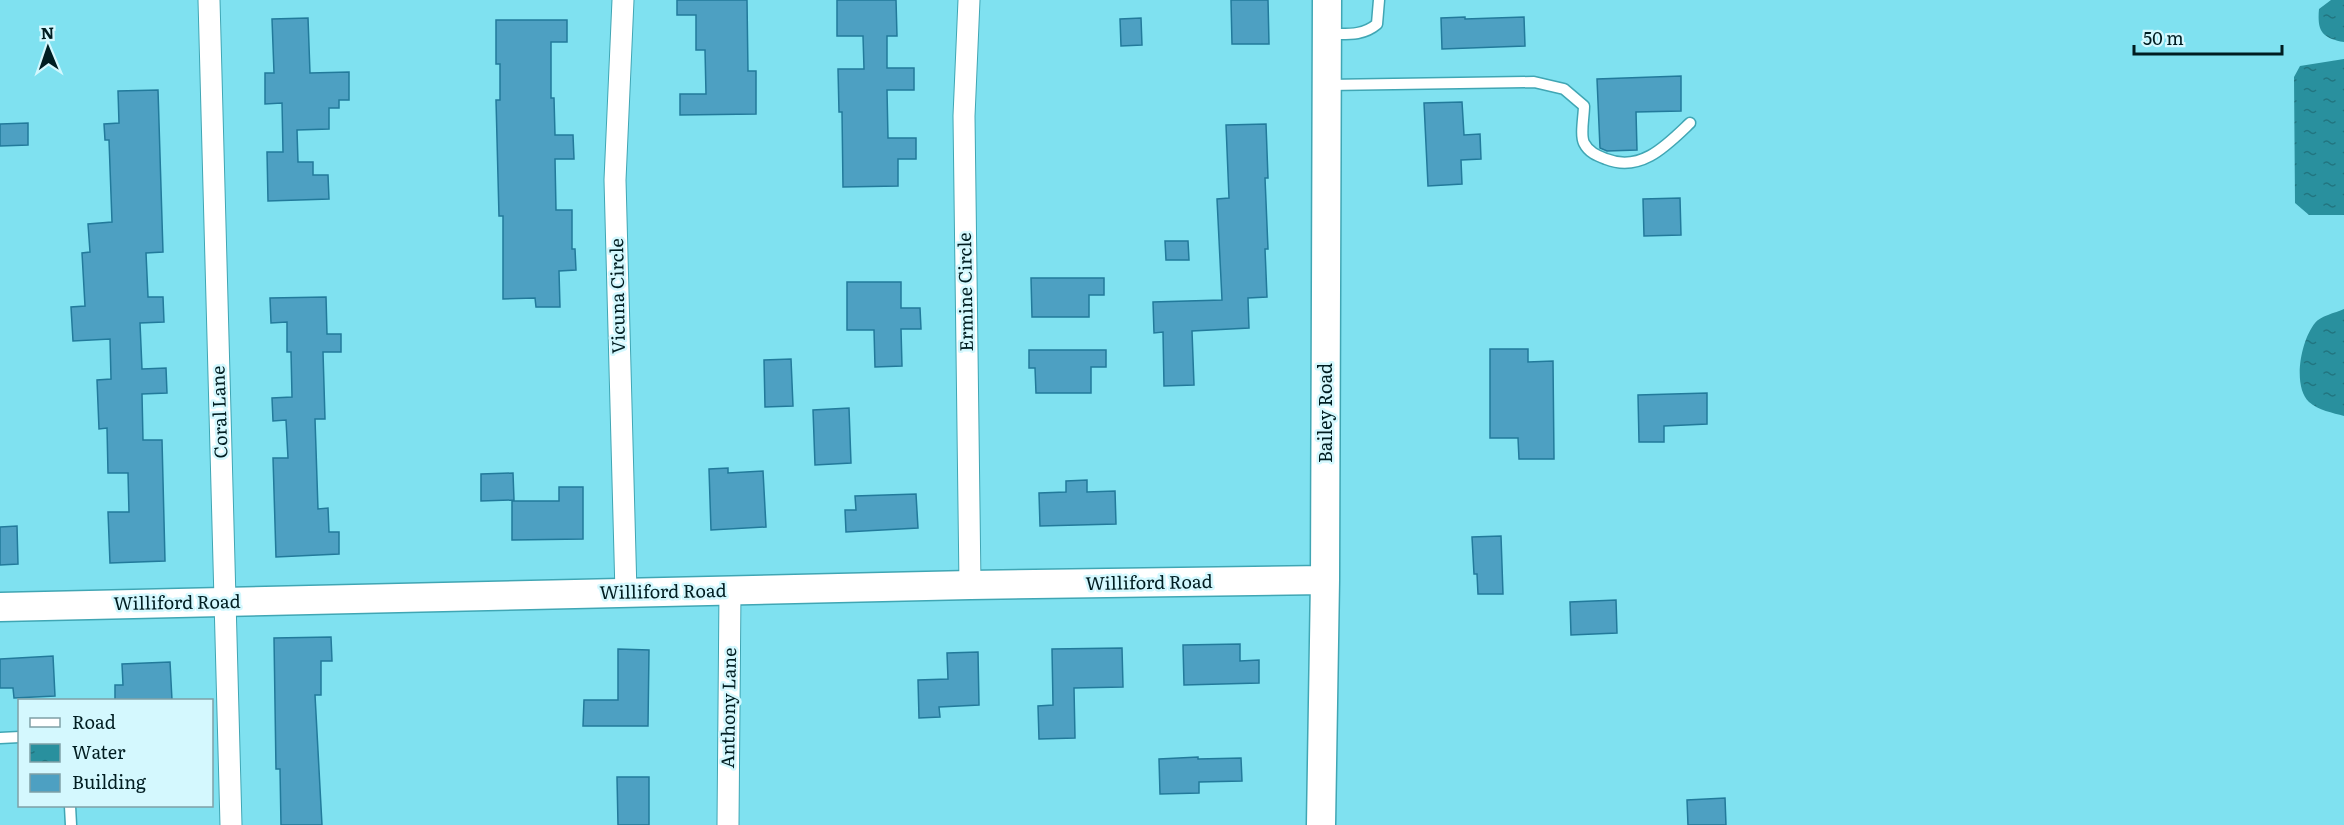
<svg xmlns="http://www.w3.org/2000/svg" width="2344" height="825" font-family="Literata,serif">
<defs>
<pattern id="water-ripples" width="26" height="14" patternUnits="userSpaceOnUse" patternTransform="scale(1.5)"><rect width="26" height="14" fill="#29909e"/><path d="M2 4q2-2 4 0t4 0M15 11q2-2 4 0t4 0" fill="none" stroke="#217580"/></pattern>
</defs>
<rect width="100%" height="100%" fill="#7fe1f0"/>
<!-- water -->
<path fill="url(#water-ripples)" d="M2331,0h13v42c-22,-4 -27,-11 -25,-33z
M2344,59v156h-35l-14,-12 -1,-126 6,-11z
M2344,309v107c-11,-3 -26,-6 -35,-14 -17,-16 -8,-62 6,-79 5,-7 20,-10 29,-14z"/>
<!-- building -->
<path fill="#4da0c2" stroke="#227a9b" stroke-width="1.5" d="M677,0h70l1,71h8v43l-76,1v-21h26l-1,-44h-9v-35h-19z
M837,0h59l1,36h-10v32h27v22h-27l1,48h28v21h-18v27l-55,1 -1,-75h-3l-1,-43h26l-1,-33h-26z
M1231,0h37l1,44h-37z
M1465,17v2l59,-2 1,29 -83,3 -1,-31z
M308,18l2,55 39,-1v28h-10v8h-10v21l-32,1 1,32h15v13h15l1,24 -61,2 -1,-49h16l-1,-49 -17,1v-31h9l-2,-54z
M1141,18l1,27 -21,1 -1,-27z
M496,20h71v22h-16v56h3l1,37h18l1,24h-19l1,51h16v39h3l1,21 -17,1 1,36h-24l-1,-9 -32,1v-83h-4l-3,-116h4v-36h-4z
M1681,76v35l-45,1 1,38 -30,1 -7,-3 -3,-69z
M158,90l5,162 -17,1 2,44h15l1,25 -24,1 2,46 24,-1 1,25 -25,1 1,46h19l3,121 -55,2 -2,-51h21l-1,-39h-20l-1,-45 -8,1 -2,-49 14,-1 -1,-40 -37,2 -2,-34 14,-1 -3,-53 8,-1 -2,-28 24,-2 -3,-82h-4l-1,-16 15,-1 -1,-32z
M1462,102l2,33 16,-1 1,25 -20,1 1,24 -34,2 -4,-83z
M28,123v22l-28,1v-22z
M1266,124l2,54h-3l3,71h-3l2,48 -19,1 1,30 -57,3 2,54 -30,1 -1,-54 -9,1 -1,-31 69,-2 -5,-101 12,-1 -3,-73z
M1680,198l1,37 -37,1 -1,-37z
M1165,241h23l1,19h-23z
M1031,278h73v17h-15v22h-57z
M847,282h54v26h19l1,21h-20l1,37 -27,1 -1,-37h-27z
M326,297l1,37h14v18h-18l2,67h-10l3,90 10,-1 1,24h10v22l-63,3 -3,-99h15l-2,-38 -13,1 -1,-23 20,-1 -1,-45h-4v-30l-16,1 -1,-25z
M1490,349h38v13l25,-1 1,98h-35l-1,-21h-28z
M1029,350h77v17h-15v26h-55l-1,-25h-6z
M791,359l2,47 -28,1 -1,-47z
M1707,393v31l-43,2v16h-25l-1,-47z
M849,408l2,55 -36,2 -2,-55z
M728,468v5l35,-2 3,56 -55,3 -2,-61z
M513,473l1,27 -33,1v-27z
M1087,480v12l28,-1 1,33 -76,2 -1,-33 27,-1v-11z
M559,487h24v52l-71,1v-39h47z
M916,494l2,34 -72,4 -1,-22h11l-1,-14z
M17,526l1,38 -18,1v-38z
M1501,536l2,58h-25l-1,-20h-3l-2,-37z
M1616,600l1,33 -46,2 -1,-33z
M331,637l1,24h-11v34h-6l7,130h-41l-1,-56h-4l-2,-131z
M1240,644v17l19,-1v23l-75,2 -1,-40z
M1122,648l1,39 -49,1 1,50 -36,1 -1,-33 15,-1 -1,-56z
M618,649l31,1 -1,76h-65l1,-26h34z
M978,652l1,53 -40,2 1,10 -21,1 -1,-38 30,-1 -1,-26z
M53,656l2,40 -41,2 -1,-10h-13v-29z
M170,662l2,38h-57v-15h8l-1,-21z
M1198,757v2l43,-1 1,23 -43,1v11l-39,1 -1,-35z
M617,777h32v48h-31z
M1725,798l1,27h-38l-1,-25z"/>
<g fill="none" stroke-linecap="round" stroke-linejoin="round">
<defs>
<path id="lane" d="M1329,34c18,0 34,2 48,-10l2,-24
M1328,85l206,-3 30,7 20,17c0,10 -4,29 0,37 5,10 14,13 22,16 35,14 61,-14 84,-36
M0,738l20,-1
M70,806l1,19"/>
<path id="street" d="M209,0l22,825
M623,0l-8,180 11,413
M969,0l-5,116 6,469
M728,825l2,-235"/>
<path id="secondary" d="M0,607l970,-22 355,-5
M1321,825l4,-245 2,-580"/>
</defs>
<!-- lane casing -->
<use href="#lane" stroke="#40a6b4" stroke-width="13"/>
<!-- street casing -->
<use href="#street" stroke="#40a6b4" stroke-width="23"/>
<!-- secondary casing -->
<use href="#secondary" stroke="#40a6b4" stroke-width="31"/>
<!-- lane -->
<use href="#lane" stroke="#fff" stroke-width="10"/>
<!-- street -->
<use href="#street" stroke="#fff" stroke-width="21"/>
<!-- secondary -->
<use href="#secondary" stroke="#fff" stroke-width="28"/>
</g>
<g text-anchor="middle" stroke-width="5" stroke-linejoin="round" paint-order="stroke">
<!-- street labels -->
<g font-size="18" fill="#001d21" stroke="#d4f8fe">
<text transform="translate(966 292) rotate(-91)" y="6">Ermine Circle</text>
<text transform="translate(618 296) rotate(-91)" y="6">Vicuna Circle</text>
<text transform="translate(220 412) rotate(-92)" y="6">Coral Lane</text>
<text transform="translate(1326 413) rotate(-90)" y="6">Bailey Road</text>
<text transform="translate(1149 583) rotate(-1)" y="6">Williford Road</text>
<text transform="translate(663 592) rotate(-1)" y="6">Williford Road</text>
<text transform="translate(177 603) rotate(-1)" y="6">Williford Road</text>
<text transform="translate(729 708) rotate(-89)" y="6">Anthony Lane</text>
</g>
</g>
<!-- legend -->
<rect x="18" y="699" width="195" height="108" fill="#d4f8fe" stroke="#7fa0a6" stroke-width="1.5"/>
<rect x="30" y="718" width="30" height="9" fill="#ffffff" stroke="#7fa0a6" stroke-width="1.5"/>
<text x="72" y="729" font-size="18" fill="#001d21">Road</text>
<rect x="30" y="744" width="30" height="18" fill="url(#water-ripples)" stroke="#7fa0a6" stroke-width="1.5"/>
<text x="72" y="759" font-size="18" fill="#001d21">Water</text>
<rect x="30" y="774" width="30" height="18" fill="#4da0c2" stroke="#7fa0a6" stroke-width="1.5"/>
<text x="72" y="789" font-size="18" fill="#001d21">Building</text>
<!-- north arrow -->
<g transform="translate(48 48) rotate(358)" stroke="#d4f8fe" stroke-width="4.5" paint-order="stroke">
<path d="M0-4.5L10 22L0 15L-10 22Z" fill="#001d21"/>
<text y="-9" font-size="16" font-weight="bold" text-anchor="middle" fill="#001d21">N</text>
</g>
<!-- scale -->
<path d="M2134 45v9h148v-9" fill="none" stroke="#001d21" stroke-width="3"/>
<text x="2143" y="45" font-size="18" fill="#001d21" stroke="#d4f8fe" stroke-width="4.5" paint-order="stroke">50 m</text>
</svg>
